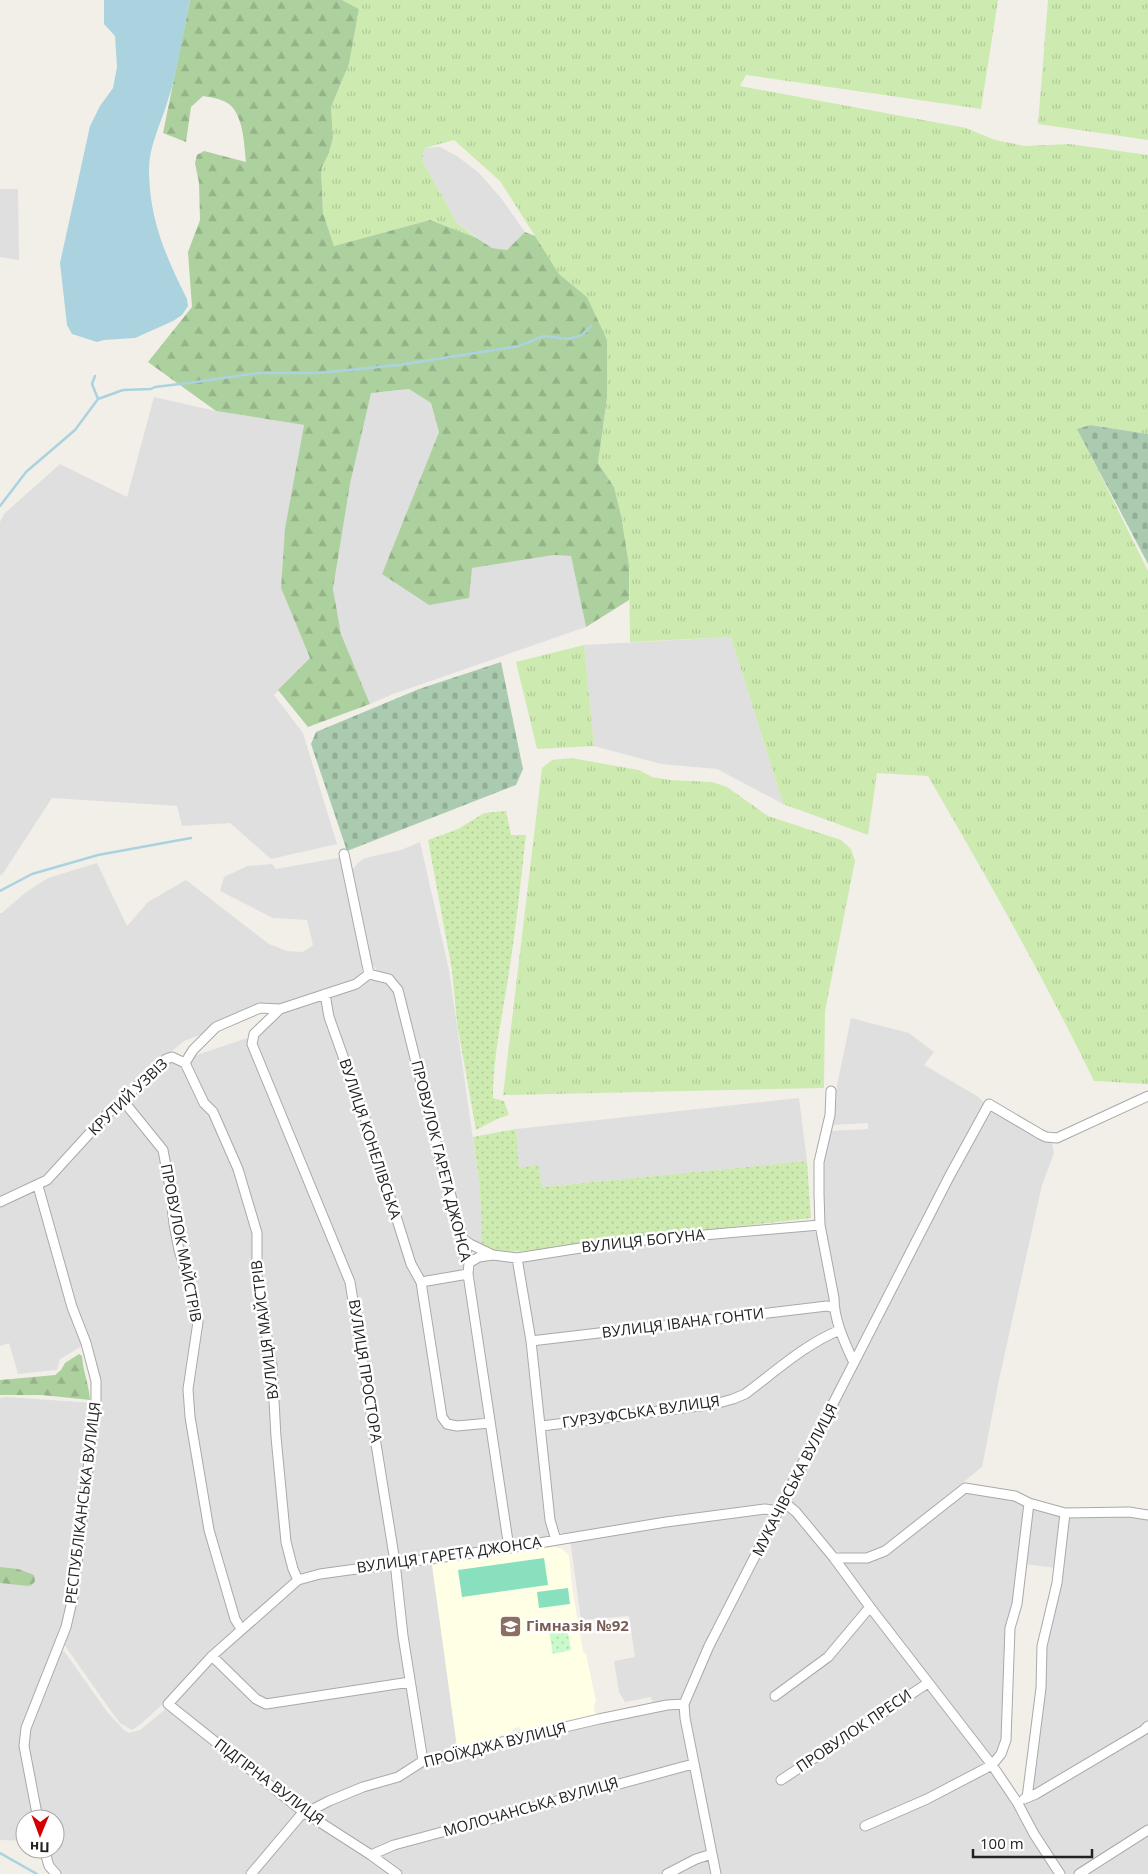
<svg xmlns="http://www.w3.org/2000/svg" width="1148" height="1874" font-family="'Open Sans',sans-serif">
<defs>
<pattern id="grass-tufts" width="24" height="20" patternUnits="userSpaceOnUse" patternTransform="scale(1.25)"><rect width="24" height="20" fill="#cdebb0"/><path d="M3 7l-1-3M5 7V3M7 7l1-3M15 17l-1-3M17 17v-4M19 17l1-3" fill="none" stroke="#b0c997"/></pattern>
<pattern id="forest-firs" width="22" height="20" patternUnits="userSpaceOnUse" patternTransform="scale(1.25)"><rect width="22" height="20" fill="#add19e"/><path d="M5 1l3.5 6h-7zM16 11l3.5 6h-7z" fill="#95b388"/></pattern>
<pattern id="cemetery-stones" width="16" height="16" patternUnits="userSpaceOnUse" patternTransform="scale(1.25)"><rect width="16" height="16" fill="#aacbaf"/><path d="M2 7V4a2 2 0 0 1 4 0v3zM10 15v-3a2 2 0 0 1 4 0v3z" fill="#92ae96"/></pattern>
<pattern id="park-dots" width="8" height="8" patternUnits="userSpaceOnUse" patternTransform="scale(1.25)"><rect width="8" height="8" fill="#c8facc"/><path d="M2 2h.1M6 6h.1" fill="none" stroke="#acd6af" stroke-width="1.8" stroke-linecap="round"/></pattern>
<pattern id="garden-dots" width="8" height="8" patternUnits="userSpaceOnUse" patternTransform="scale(1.25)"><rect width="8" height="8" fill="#cdebb0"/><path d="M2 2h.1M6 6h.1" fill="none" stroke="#b0c997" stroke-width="1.8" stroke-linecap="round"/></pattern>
</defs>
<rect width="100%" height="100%" fill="#f2efe9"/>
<!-- residential -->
<path fill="#e0dfdf" d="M440,147l17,9 22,17 22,25 24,34 -18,18 -15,-2 -35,-25 -35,-63 3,-12z
M0,189h18l1,71 -19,-3z
M410,389l21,14 8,29 -57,142 89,-6 83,-13 17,1 15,71 -193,67 -23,10 -29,-70 -8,-45 17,-105 20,-91z
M154,397l62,14 88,14 -19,103 -4,60 29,70 -36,37 29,38 34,111 -66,15 -41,-36 -48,3 -5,-20 -125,-8 -50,77h-2v-353l4,-8 56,-50 67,33z
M731,637l52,167 -66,-35 -56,-5 -67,-18 -10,-101z
M420,842l29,128 31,219 2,55 -18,-7 -65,-248 -21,-17 -8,-11 -19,-90 7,-8 7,-5 36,-8z
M343,857l20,103 -1,15 -7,7 -69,21 -25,3 -53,26 -24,9 -40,34 -21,26 -73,74 -50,25v-287h2l24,-21 22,-14 49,-15 30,63 21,-24 38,-22 83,64 18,7 16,1 10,-7 -6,-25 -34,-2 -53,-27 4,-14 23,-11 25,-2 4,5z
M376,978l11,2 9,11 71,276 -5,6 -37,6 -9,-9 -88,-267 7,-10z
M318,998l6,3 94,282 28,143 34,-1 9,3 18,114 -4,5 -101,13 -6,-3 -40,-254 -101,-258v-9l27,-25z
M851,1018l58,15 25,19 -10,13 53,31 8,7 -130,251 -4,-1 -10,-24 -20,-105v-62l8,-31 39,-2v-6l-38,2 3,-20z
M247,1038l102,245 43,277 -85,15 -10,-4 -8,-29 -25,-240 -12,-92 -63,-146 2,-7z
M166,1060l17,4 28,49 25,57 20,64 5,70 31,279 -40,36 -9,4 -6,-5 -26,-88 -21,-129 10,-79 -19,-73 -13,-87 -40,-62z
M799,1098l8,63 -265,26 -23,-19 -3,-39z
M122,1107l8,3 31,40 35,172 -9,67 13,94 36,144 -1,5 -69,69 -25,23 -9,6 -12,-7 -9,-12 -48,-68 34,-242 -50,-192 -4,-21 29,-35 40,-40z
M989,1110l63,33 2,10 -12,32 -43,195 -17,87 -98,80 -12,6 -13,1h-12l-16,-4 -38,-44 -3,-10 119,-236z
M29,1191l10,5 45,147 -2,3 -22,13 -3,11 -39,4 -9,-31 -9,3v-142z
M810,1229l9,6 13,65 -5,4 -288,34 -8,-5 -10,-71 3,-4 53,-9z
M500,1258l12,3 4,6 34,266 -2,6 -31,6 -8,-4 -40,-268 3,-8 8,-5z
M467,1277l21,144 -40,2 -4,-7 -19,-129 5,-5z
M826,1309l5,3 6,16 -105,70 -189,26 -9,-77 5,-4z
M830,1336h10l10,29 -71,139 -7,3 -204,30 -11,-6 -4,-11 -9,-91 189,-28z
M6,1397l88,6 -23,193 -7,30 -40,102 13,91h-12v22l-25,-1v-442z
M965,1491l48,7 10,6 2,6 -21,227 -5,16 -8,7 -151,-201 28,1z
M1030,1506l33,9 -7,53 -32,-4z
M784,1510l10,2 3,4 24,27 46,64 -40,49 -54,40 2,2 54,-40 34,-41 9,-4 50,65 -2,8 -142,94 2,3 141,-93h6l6,2 52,68 -1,6 -58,31 -64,26 2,5 64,-27 59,-30h7l25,38 37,65h-337l-24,-111 -7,-45v-13l24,-58z
M766,1511l6,7 -86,176 -6,5 -27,6 -2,-8 -26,5 -6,-10 -5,-31 21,-4 -6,-41 -48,4 -10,-74v-7z
M1125,1513l23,4v206l-119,72 15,-148 23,-132z
M432,1561l25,188 -28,7 -5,-5 -18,-116 -8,-67 4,-5z
M393,1565l14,112 -11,5 -131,20 -50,-45 89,-77z
M64,1651l44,62 16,17 5,3 11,-3 27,-22 134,104 -53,62h-189l-8,-9 -5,-16h9v-30h-15l-12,-59v-33l29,-75z
M212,1660l44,41 149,-15 4,3 11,72 -23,14 -90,35 -134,-105z
M669,1707l8,1 3,4 8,46 -3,6 -319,86 -47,-31 -1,-7 6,-6 98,-41z
M1148,1728v101l-72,45h-13l-40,-67 3,-7z
M685,1767l6,3 16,79 -2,5 -41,20h-265l-20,-19 3,-3z
M304,1814l88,60h-139z
M1148,1833v41h-65z
M705,1859l5,4 2,11h-42z"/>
<!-- education -->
<path fill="#ffffe5" d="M554,1547l8,2 7,6 3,32 11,65 3,2 10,47 -2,5 1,8 -73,17 -3,-4 -6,2 -1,4 -55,13 -25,-181z"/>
<!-- grass -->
<path fill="url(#grass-tufts)" d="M342,0h656l-17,109 -235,-34 -6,11 226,42 29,12 30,6 44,-2 79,11v279l-58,-9 -12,4 70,142v513l-54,-3c-51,-105 -108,-205 -166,-305l-51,-3 -9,62 -85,-31 -52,-167 -101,5 -1,-77 -8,-50 -7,-28 -16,-24 9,-65 -20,-101 -28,-23 -59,-93 -46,-41 -29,8 -3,12 35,63 20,15 -47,-18 -96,26 -11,-33 -2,-44 8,-16 4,-15 -2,-31 18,-43 10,-55z
M1048,0h100v140l-110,-16z
M584,645l10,101 -57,3 -21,-87z
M571,758l68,12 13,7 18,3 42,2 15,5 41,29 73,24 10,9 4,12 -30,150 -1,77 -321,7 39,-327 10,-8z"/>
<!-- forest -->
<path fill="url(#forest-firs)" d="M190,0h152l17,9 -10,55 -18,43 2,31 -4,15 -8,16 2,44 11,33 96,-26 47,18 15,10 15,2 18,-18 10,4 24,38 28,23 20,43v58l-9,65 16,24 7,28 8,50v35l-43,27 -15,-71 -17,-1 -82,13 -3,30 -40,7 -47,-31 57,-142 -8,-29 -22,-14 -38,4 -21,91 -17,105 8,45 29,70 -62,23 -30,-37 32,-32 -29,-70 4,-60 19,-103 -88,-14 -68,-49 44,-55 -4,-55 12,-32 -1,-37 -4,-20 2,-8 7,-4 42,11c-2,-17 -2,-50 -20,-60 -6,-3 -16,-5 -23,-6l-12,11 -5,35 -23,-9z
M79,1354l3,2c1,16 7,28 8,44l-48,-5h-42v-15l55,-5 6,-5 4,-7z
M0,1567l18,2 16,6 1,6 -3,4 -4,1 -28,-3z"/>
<!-- cemetery -->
<path fill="url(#cemetery-stones)" d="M1090,425l58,9v130l-71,-135z
M501,662l22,107 -7,16 -169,66 -36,-107 5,-12 103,-43z"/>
<!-- park -->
<path fill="url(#park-dots)" d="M567,1627l4,23 -18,4 -4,-23z"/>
<!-- garden -->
<path fill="url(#garden-dots)" d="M506,811l5,24h15c-5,43 -9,87 -16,130 -6,44 -17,88 -17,133l11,3 5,14 -12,4 -21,11 -19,-107 -5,-53 -24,-130 30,-11 26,-16z
M516,1129l3,39 19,-3 4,22 265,-26 4,57 -280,33 -36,1 -13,-8 -2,-55 -7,-52z"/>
<!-- pitch -->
<path fill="#88e0be" d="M544,1558l4,27 -86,12 -4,-27z
M568,1588l2,16 -31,4 -2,-16z"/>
<!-- water -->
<path fill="#aad3df" d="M104,0h86c-7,32 -12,70 -22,100 -7,24 -20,47 -19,73 1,48 17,84 38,126l1,7 -6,9 -9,6 -38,17 -31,2 -7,2 -25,-8 -5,-9 -7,-62 30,-137 10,-20 13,-18 4,-21 -2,-31 -11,-12z"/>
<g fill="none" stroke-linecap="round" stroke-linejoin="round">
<!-- stream -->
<path stroke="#aad3df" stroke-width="2.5" d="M98,399l25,-9 28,-1 4,-2 41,-5 61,-9h61l81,-8 120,-19 25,-10 25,3 13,-4 9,-9
M0,506l26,-34 49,-42 23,-31 -6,-15 3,-8
M0,891l32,-17 66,-19 93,-17
M0,1853l37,21"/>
<defs>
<path id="minor" d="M344,854l25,120
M369,974l20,5 9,11 39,156 26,93 6,24 -1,11 41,274
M325,994l4,23 36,101 46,146 10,18 21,135 5,7 10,2 33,-3
M280,1009l-26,25 -2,10 98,238 45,280 8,74 20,125
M185,1063l19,40 9,9 25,57 19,64v48l15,84 4,72 10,105 7,27 5,11
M831,1091l-1,24 -11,47v32l1,31 14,73c0,23 11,45 20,65
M125,1103l38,47 7,38 4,36 5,26 16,52 3,20 -10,67 2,28 19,113 26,89 6,10
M38,1186l34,121 14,36 10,38v20l-23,196 -7,30 -40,101 -2,18 14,73
M0,1202l47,-22 62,-68 16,-9 5,-10 36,-34 6,-2 13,6 8,-13 23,-23 44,-19 20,1 76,-25 13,-10
M463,1239l7,5 23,11
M517,1258l14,83 19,179 6,20
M469,1263l10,-6 14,-2 24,3 95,-15 208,-18
M421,1282l47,-8
M531,1341l296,-35 7,2
M542,1426l173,-22 18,-5 12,-5c30,-22 60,-50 95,-64
M784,1502l12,10 38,46 36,49 122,158 25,37 17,32 26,40
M834,1558h33l18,-7 80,-63 50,8 14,7 36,10 64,-1 19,3
M212,1656l44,43 10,5 144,-22
M775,1696l53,-39 42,-50
M781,1780l147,-97
M1027,1798l14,-110 1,-42 15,-63 8,-70
M1024,1799l12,-5 108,-64 4,-4
M865,1826l62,-27 65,-34 9,-11 5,-14 4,-112 7,-24 12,-101
M44,1849l5,17 7,8
M371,1855l23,-10 299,-81
M251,1874l49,-58 29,-15 34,-14 35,-10 25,-16 176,-42 68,-14 17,-1
M397,1874l-26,-19 -70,-45 -133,-106 44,-48 86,-76 22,-6 189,-26 157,-26 99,-13 14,2
M667,1874l29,-15 16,-5
M716,1874l-31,-156 -1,-14 25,-58 240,-469 40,-73 51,30 6,3 11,1 91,-42
M1079,1874l69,-44"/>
</defs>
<!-- minor casing -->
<use href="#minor" stroke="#a9a9a9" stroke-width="11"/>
<!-- minor -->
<use href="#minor" stroke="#fff" stroke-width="9"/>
</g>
<!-- icons -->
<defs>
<symbol id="school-square" viewBox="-11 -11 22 22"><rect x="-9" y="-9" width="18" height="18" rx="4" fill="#8d6e63" stroke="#fff"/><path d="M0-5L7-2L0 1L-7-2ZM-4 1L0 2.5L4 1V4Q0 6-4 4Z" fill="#fff"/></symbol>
</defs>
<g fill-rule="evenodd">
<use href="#school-square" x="498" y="1614" width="25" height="25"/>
</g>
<g text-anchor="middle" stroke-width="5" stroke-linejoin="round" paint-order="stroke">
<!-- street labels -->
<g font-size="15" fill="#222" stroke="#fff">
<text transform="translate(128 1097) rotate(-44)" y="5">КРУТИЙ УЗВІЗ</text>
<text transform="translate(370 1139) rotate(72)" y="5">ВУЛИЦЯ КОНЕЛІВСЬКА</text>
<text transform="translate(441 1161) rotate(76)" y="5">ПРОВУЛОК ГАРЕТА ДЖОНСА</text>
<text transform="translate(643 1241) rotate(-6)" y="5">ВУЛИЦЯ БОГУНА</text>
<text transform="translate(181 1243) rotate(79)" y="5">ПРОВУЛОК МАЙСТРІВ</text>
<text transform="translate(683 1323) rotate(-7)" y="5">ВУЛИЦЯ ІВАНА ГОНТИ</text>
<text transform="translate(265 1330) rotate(-97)" y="5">ВУЛИЦЯ МАЙСТРІВ</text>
<text transform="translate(365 1371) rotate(81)" y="5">ВУЛИЦЯ ПРОСТОРА</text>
<text transform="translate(641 1412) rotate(-8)" y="5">ГУРЗУФСЬКА ВУЛИЦЯ</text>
<text transform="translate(795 1480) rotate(-63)" y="5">МУКАЧІВСЬКА ВУЛИЦЯ</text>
<text transform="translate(83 1503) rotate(-83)" y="5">РЕСПУБЛІКАНСЬКА ВУЛИЦЯ</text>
<text transform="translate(449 1555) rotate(-8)" y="5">ВУЛИЦЯ ГАРЕТА ДЖОНСА</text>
<text transform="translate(854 1731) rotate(-34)" y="5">ПРОВУЛОК ПРЕСИ</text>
<text transform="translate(495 1745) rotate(-14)" y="5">ПРОЇЖДЖА ВУЛИЦЯ</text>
<text transform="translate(269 1782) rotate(37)" y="5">ПІДГІРНА ВУЛИЦЯ</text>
<text transform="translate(531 1807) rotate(-16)" y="5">МОЛОЧАНСЬКА ВУЛИЦЯ</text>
</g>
<!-- education labels -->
<g font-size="15" font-weight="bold" fill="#785e54" stroke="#fff" text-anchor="start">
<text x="526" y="1631">Гімназія №92</text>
</g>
</g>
<!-- north arrow -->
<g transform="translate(40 1834) rotate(181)"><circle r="24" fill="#ffffff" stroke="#a7a7a7"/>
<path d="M0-4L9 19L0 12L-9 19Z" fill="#d40000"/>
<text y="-8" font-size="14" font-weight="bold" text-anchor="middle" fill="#222222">Пн</text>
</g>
<!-- scale -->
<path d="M973 1849v8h119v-8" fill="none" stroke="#222222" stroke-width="2.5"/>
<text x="980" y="1849" font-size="15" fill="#222222" stroke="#ffffff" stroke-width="4" paint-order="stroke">100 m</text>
</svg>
